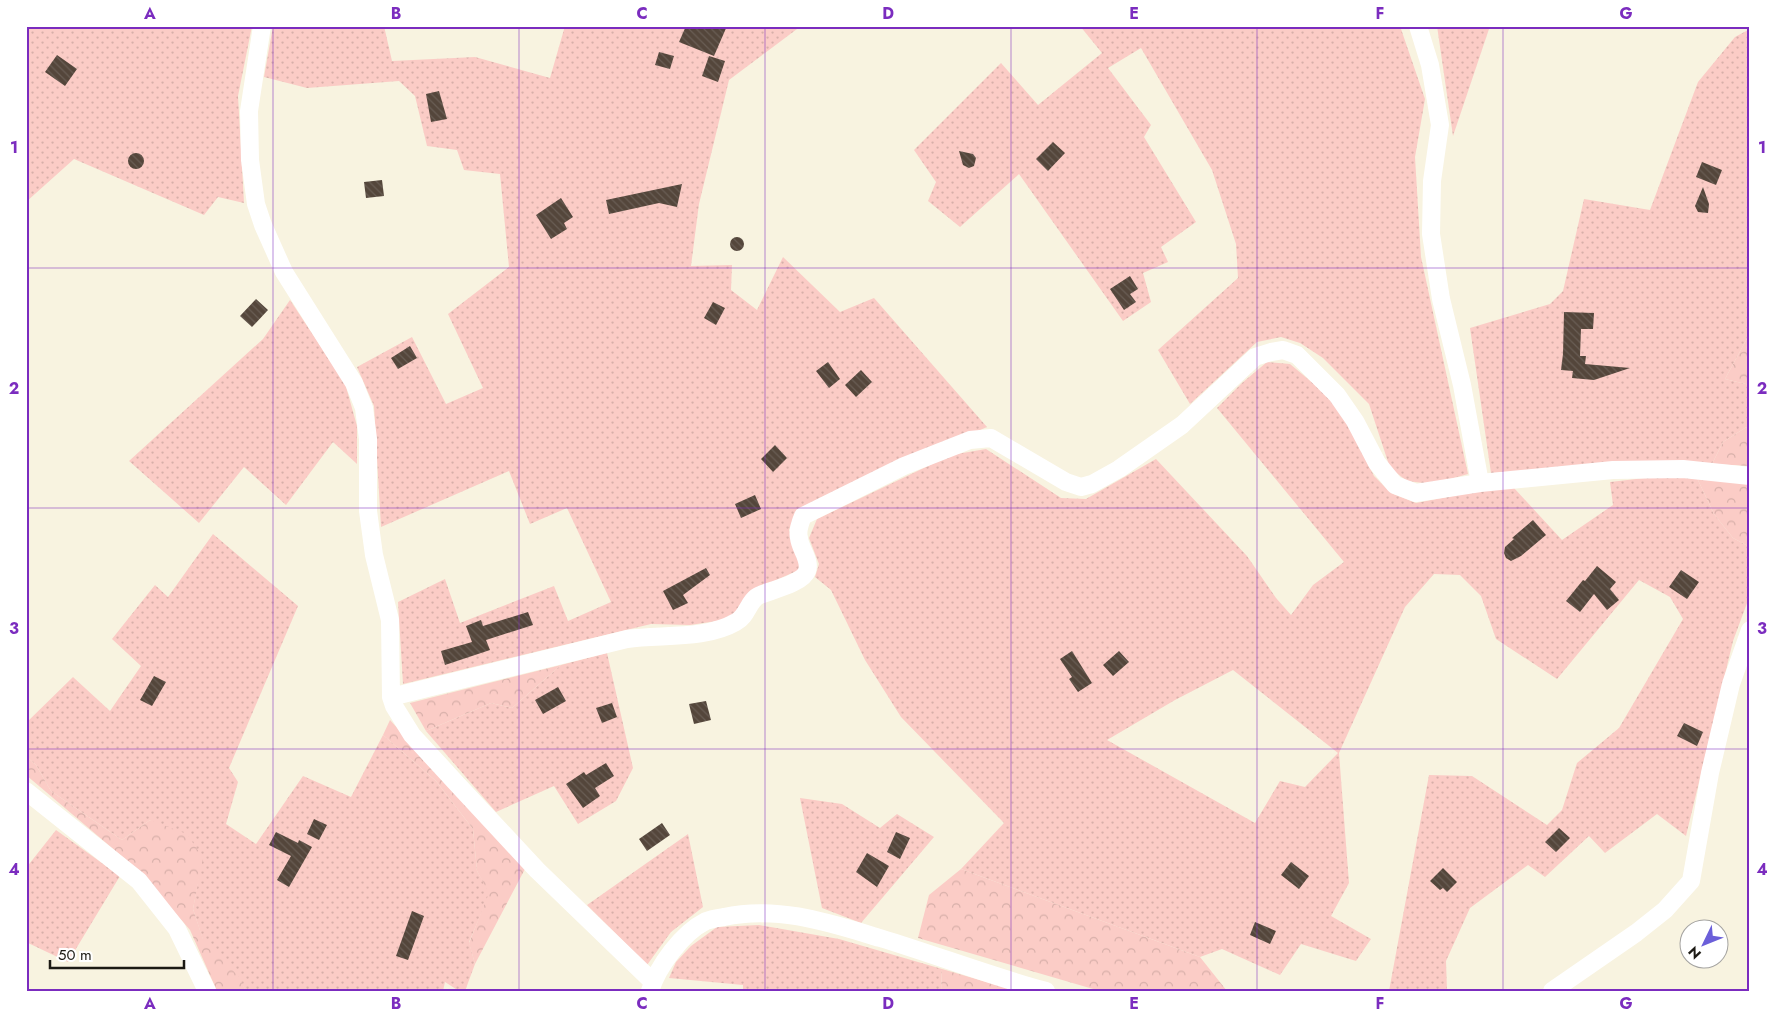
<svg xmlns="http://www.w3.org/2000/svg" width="1776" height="1017" font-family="Jost,sans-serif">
<defs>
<pattern id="grass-dots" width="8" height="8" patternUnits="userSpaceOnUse" patternTransform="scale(1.25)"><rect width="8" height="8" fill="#fbccc6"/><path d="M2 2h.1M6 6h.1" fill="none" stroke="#d7afa9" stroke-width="1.8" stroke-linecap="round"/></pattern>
<pattern id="forest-crowns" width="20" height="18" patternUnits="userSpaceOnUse" patternTransform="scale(1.25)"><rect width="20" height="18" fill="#fbccc6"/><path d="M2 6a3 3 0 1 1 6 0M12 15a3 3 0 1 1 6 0" fill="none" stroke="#d7afa9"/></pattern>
<pattern id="building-back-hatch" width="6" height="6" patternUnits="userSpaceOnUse" patternTransform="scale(1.25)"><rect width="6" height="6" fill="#54463b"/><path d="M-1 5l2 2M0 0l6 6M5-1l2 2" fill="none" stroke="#695d54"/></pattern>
</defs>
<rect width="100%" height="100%" fill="#f8f3e0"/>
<!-- grass -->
<path fill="url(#grass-dots)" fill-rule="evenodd" d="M26,26h226l-14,70 6,107 -26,-6 -14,18 -130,-56 -48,43z
M273,26h111l8,35 83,-4 75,21 15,-52h236l-72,54 -30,124 -8,62 41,-1 -1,25 26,20 26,-53 57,55 34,-14 113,129 -191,84 -7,19 12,31 -2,9 -48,21 -21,28 -40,6 -39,-1 -248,60 -5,-82 47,-23 15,44 94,-37 14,35 43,-19 -44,-94 -37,16 -21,-53 -128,56 -7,-121 -17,-39 55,-30 34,67 37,-16 -35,-74 61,-47 -9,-93 -36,-4 -7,-20 -30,-4 -12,-50 -16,-15 -92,7 -43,-11z
M1080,26h320l25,73 -10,58 6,100 47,217 -36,10 -25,-3 -17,-13 -21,-64 -46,-46 -23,-15 -19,-6 -24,5 -67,62 -32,-54 80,-72 -2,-34 -24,-74 -71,-122 -33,20 43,57 -7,12 52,85 -35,25 7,15 -25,11 8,29 -28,19 -104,-147 -59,53 -32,-26 8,-19 -22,-32 87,-87 37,42 64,-52z
M1437,26h53l-37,110z
M1750,29v304l-25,46 25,6v33l-2,8 -25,16 -11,22 -221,9 -21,-145 80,-24 13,-13 21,-92 66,11 48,-128 37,-45z
M290,300l55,83 12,43v38l-24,-22 -47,63 -42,-38 -45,56 -70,-62 134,-122z
M1267,362l23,2 36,30 16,18 32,64 17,17 25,10 57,-11 41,-4 48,52 51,-35 -3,-23 35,-4h52l17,36 19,24 17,9v48l-17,46 -47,195 -29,-22 -52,39 -16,-17 -44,41 -17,-12 -58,43 -24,53 1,30h-58l40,-216 43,1 75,49 15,-15 15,-47 42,-35 64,-109 -13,-22 -31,-17 -82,99 -61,-40 -15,-43 -21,-21 -26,-1 -29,33 -66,146 10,130 -18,33 40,23 -15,22 -55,-17 -21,31 -58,-26 -22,8 -239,-88 43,-46 -103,-106 -36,-57 -34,-70 -16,-13 4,-13 -10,-26 8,-19 134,-64 35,-6 75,49 25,1 70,-40 91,97 29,42 15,17 22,-30 31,-23 -127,-154 25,-25zM1233,670l105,83 -33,34 -25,-6 -25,42 -148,-83 68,-40z
M213,534l85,72 -69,162 9,14 -12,42 30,20 47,-68 48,21 32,-62 53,46 37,48 4,42 13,22 -21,49 6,22 -10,27h-6l-14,-9 -2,9h-197l-8,-14 -35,-37 -10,-31 9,-51 -52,-38 -28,20 -71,-49 -15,-26 -10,-9v-33l47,-46 37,34 31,-45 -29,-27 43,-54 13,12z
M607,653l26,115 -17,33 -38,23 -24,-38 -58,26 -70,-81 65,-28 21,5 49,-43z
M800,798l42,6 38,24 17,-14 37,23 -73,86 -39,-15z
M56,830l64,46 -52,86 -42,-20v-74z
M688,834l15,73 -32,25 -24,33 -60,-60z
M759,925l80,14 103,30 -1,22h-198v-6l-74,-7 7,-16 15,-16 26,-19z"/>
<!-- forest -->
<path fill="url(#forest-crowns)" d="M1750,333v52l-25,-6z
M1750,418v48l-38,-2 11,-22 25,-16z
M1697,478l53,5v64l-17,-9 -19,-24z
M561,665l-49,43 -21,-5 -65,28 -16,-28z
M390,720l135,149 -50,95 -6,-21 20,-50 -12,-22 -4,-42 -37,-48 -53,-46z
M26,756l10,9 15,26 71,49 28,-20 37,14 16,24 -10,51 10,30 36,38 7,14h-29l-27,-61 -52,-60 -112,-95z
M961,869l239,88 27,34h-127l-182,-53 11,-43z
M942,969l75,22h-76z"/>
<!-- building -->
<path fill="url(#building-back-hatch)" d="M686,26h41l-13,30 -35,-14z
M659,52l15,4 -4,13 -15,-4z
M57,55l20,14 -12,17 -20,-14z
M709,56l16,5 -7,21 -16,-6z
M439,91l8,28 -16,3 -5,-28z
M1053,142l12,11 -17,18 -12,-12z
M959,151l14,3 3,4 -2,8 -5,2 -6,-3z
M128 161a8 8 0 1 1 16 0a8 8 0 1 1-16 0Z
M1702,162l20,8 -6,15 -20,-8z
M382,180l2,16 -18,2 -2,-16z
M682,184l-5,23 -18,-4 -50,11 -3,-14z
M1703,187l6,17 -1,9 -10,-1 -3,-6z
M561,198l12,19 -9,6 3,6 -16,10 -15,-24z
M730 244a7 7 0 1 1 14 0a7 7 0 1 1-14 0Z
M1130,276l8,13 -8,5 6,8 -12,8 -14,-21z
M256,299l12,11 -16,17 -12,-11z
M713,302l12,6 -9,17 -12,-7z
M1564,312l30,1 -1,16h-12l-1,27h6l-1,8 45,4 -36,12 -22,-2 1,-7 -12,-1 2,-16z
M410,346l7,12 -19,11 -7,-11z
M828,362l12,17 -11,9 -13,-17z
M861,370l11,12 -16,15 -11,-12z
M775,445l12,13 -14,14 -12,-13z
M755,495l6,14 -20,9 -6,-14z
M1533,520l13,15 -25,21 -10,5 -5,-3 -2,-5 1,-6 9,-8 -2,-1z
M1597,566l19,16 -6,7 9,11 -12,10 -13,-16 -14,18 -14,-11 17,-21 2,1z
M706,568l4,7 -27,20 5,8 -15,7 -10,-19z
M1681,570l18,12 -12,17 -18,-12z
M528,612l5,13 -47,15 4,10 -45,15 -4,-14 31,-9 -6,-16 15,-6 2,6z
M1072,651l20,32 -14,9 -9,-13 3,-2 -12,-18z
M1119,651l10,11 -16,14 -10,-11z
M154,676l12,6 -14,24 -12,-6z
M558,687l8,14 -23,13 -8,-14z
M706,701l5,19 -17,4 -5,-20z
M612,703l5,14 -15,6 -6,-15z
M1684,723l19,9 -6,14 -20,-10z
M606,763l8,13 -19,12 5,8 -17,12 -17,-24 18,-12 2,3z
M314,819l13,6 -8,15 -12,-6z
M662,823l8,12 -23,16 -8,-12z
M1559,828l11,10 -14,14 -11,-10z
M276,832l22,11 1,-3 13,7 -23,40 -12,-7 14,-24 -22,-11z
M896,832l14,6 -10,21 -13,-7z
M867,853l22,13 -12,21 -21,-15z
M1291,862l18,14 -10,13 -18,-14z
M1443,868l14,14 -10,10 -4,-4 -3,2 -10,-9z
M412,911l12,5 -16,44 -12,-4z
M1255,922l21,9 -6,13 -20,-9z"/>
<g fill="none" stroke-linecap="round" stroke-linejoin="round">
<!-- minor -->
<path stroke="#fff" stroke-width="18" d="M262,26l-13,85 1,49 6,44 7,21 21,47 70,111 10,25 4,31v72l6,44 16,65 1,77 3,9 18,29 45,49 80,86 116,112
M1418,26l12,39 10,60 -8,56 -1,53 10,65 21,86 18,98
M391,697l236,-58c34,-5 78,1 109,-17 12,-6 12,-22 24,-27 12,-5 43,-12 47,-24 4,-11 -7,-22 -8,-33 -2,-7 1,-15 4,-22l101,-50 66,-26 21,-2 75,44 15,5 11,-3 27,-15 63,-44 73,-68 16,-5 12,-2 14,5 40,40 18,26 22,42 18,22 21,8 64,-10 133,-13 70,-1 67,7
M26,791l113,90 38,48 30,62
M650,991c8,-25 32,-58 56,-70 5,-2 12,-3 18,-4 53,-12 106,6 156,21 56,17 110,38 166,53
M1552,991l84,-58 29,-23 26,-29 19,-108 21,-89 19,-54"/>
</g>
<!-- grid -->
<path fill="none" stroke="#7b2cbf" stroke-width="1" stroke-opacity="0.55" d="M273,26v965M519,26v965M765,26v965M1011,26v965M1257,26v965M1503,26v965M26,268h1724M26,508h1724M26,749h1724"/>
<!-- border -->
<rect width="1776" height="1017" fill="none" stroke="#ffffff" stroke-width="55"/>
<!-- north arrow -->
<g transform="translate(1704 944) rotate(227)"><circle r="24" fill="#ffffff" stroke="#a4a3a1"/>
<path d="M0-4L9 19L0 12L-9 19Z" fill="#6b5fd9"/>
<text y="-8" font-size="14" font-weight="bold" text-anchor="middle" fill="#1c1a14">N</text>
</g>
<!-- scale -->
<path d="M50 960v8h134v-8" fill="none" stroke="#1c1a14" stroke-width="2.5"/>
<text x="58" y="960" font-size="15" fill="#1c1a14" stroke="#ffffff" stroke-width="4" paint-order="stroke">50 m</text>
<rect x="28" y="28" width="1720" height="962" fill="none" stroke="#7b2cbf" stroke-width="2"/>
<g font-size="16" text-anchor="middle" font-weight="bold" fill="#7b2cbf">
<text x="150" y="19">A</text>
<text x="396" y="19">B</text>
<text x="642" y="19">C</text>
<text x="888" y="19">D</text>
<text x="1134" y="19">E</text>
<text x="1380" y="19">F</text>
<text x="1626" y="19">G</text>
<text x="14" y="153">1</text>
<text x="1762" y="153">1</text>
<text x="14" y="394">2</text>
<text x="1762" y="394">2</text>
<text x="14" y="634">3</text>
<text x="1762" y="634">3</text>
<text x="14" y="875">4</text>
<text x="1762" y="875">4</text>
<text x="150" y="1009">A</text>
<text x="396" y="1009">B</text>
<text x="642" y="1009">C</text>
<text x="888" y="1009">D</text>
<text x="1134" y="1009">E</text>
<text x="1380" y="1009">F</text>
<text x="1626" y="1009">G</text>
</g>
</svg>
